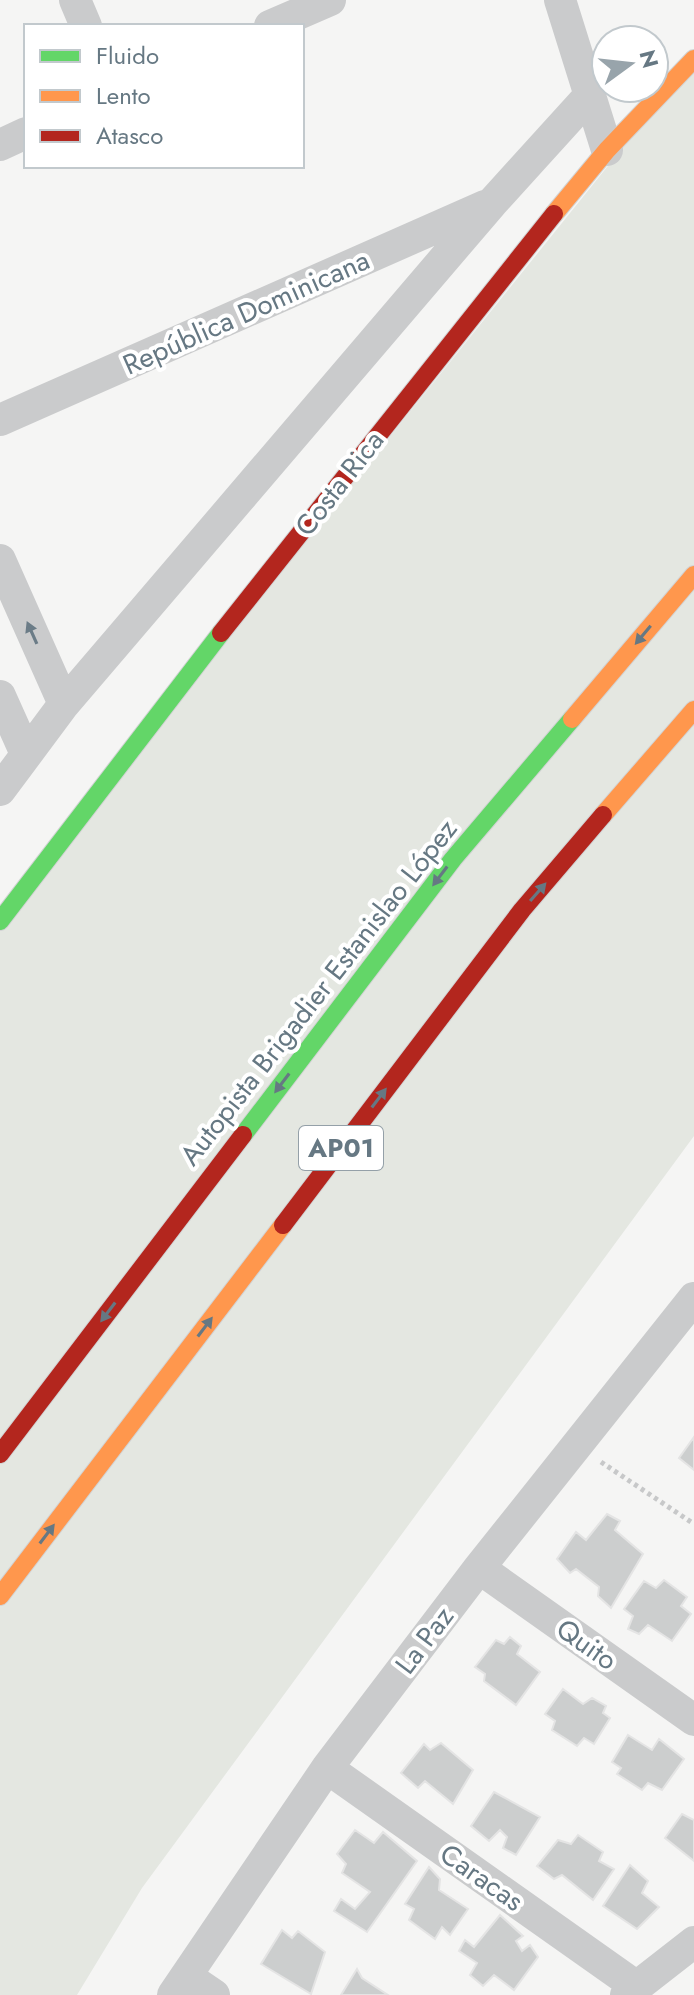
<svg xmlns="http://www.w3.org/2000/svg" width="694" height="1995" font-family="Jost,sans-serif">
<rect width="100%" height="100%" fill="#f5f5f4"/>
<!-- green -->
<path fill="#e4e7e1" d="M694,59v1077l-552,752 -65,107h-77v-1074z"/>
<!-- building -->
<path fill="#cccece" stroke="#e4e4e4" stroke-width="2" d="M694,1437v33l-15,-12z
M607,1514l13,7 -5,9 28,24 -32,54 -13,-12 1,-9 -23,-18 -6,4 -13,-14 19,-27 10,8z
M664,1580l23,17 -6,9 10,8 -19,27 -24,-16 -9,9 -11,-5 5,-13 -9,-7 20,-28 12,7z
M510,1637l11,9 -4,8 23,18 -24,33 -32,-24 1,-7 -10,-7 21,-27 8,4z
M563,1689l20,15 9,-6 14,8 -3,7 7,5 -16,26 -10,-6 -7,8 -25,-16 3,-9 -10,-7z
M628,1735l24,15 7,-11 25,20 -22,31 -14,-7 -6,7 -25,-16 4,-6 -9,-6z
M441,1743l32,27 -20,34 -28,-23 -7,7 -17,-15 23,-29 6,6z
M494,1792l46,25 -24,38 -13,-7 4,-11 -7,-7 -11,11 -18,-15z
M682,1814l12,6v41l-29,-23z
M355,1830l19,13 9,-11 34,29 -50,71 -33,-21 7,-12 14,10 15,-17 -28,-19 4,-9 -9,-10z
M578,1835l25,17 -4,9 15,8 -21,31 -31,-25 -8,4 -17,-13 21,-26 13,4z
M630,1865l18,16 -6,12 17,14 -22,22 -34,-23z
M429,1867l11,12 -1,11 29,19 -18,26 -8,-8 -7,12 -26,-19 5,-11 -9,-5z
M500,1915l23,21 -7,5 6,10 8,-6 8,12 -24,33 -20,-15 -11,11 -13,-11 7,-12 -18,-12 6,-11 9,7z
M282,1930l10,8 6,-7 27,21 -14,42 -50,-30z
M357,1969l5,9 26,17h-47z"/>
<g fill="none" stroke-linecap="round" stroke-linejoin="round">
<defs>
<path id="fast" d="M0,921l221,-288
M243,1135l210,-276 119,-140"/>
<path id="slow" d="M554,214l53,-64 87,-91
M572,719l122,-144
M603,815l91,-105
M0,1596l283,-371"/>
<path id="jam" d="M221,633l333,-419
M283,1225l239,-315 81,-95
M0,1454l243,-319"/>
</defs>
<!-- fast casing -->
<use href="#fast" stroke="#d2d3d4" stroke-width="20"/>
<!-- slow casing -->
<use href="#slow" stroke="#d2d3d4" stroke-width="20"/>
<!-- jam casing -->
<use href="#jam" stroke="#d2d3d4" stroke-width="20"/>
<!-- path -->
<path stroke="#c7c8c9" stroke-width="5" stroke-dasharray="4 4" stroke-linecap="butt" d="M601,1462l93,62"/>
<!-- street -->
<path stroke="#cacbcc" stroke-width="32" d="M75,0l11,26
M560,0l47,150
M270,26l60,-26
M0,145l26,-12
M0,420l485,-214
M0,560l64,144
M0,696l26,58
M0,790l64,-86 428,-501 98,-108
M479,1568l215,152
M327,1768l310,219
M186,1976l28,19
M173,1995l154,-227 152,-200 215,-270
M626,1995l68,-53"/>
<!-- fast -->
<use href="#fast" stroke="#63d668" stroke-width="18"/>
<!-- slow -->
<use href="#slow" stroke="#ff974d" stroke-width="18"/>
<!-- jam -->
<use href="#jam" stroke="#b3261e" stroke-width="18"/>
</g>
<!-- one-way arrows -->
<defs><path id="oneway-solid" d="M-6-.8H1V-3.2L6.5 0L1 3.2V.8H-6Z" transform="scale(2)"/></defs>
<use fill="#6b7c87" href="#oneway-solid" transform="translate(32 633) rotate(-114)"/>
<g fill="#667883">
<use href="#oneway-solid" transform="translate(643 635) rotate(130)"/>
<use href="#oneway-solid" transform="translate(440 876) rotate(127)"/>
<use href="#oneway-solid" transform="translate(538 892) rotate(-49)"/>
<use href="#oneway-solid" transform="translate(282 1083) rotate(127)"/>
<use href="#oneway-solid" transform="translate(379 1098) rotate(-53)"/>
<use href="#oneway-solid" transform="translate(108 1312) rotate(127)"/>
<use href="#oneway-solid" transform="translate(205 1327) rotate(-53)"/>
<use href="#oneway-solid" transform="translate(47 1534) rotate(-53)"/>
</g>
<g text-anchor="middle" stroke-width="8" stroke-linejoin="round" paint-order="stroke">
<!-- shield labels -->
<rect fill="#fff" stroke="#94a0a8" stroke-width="2" x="299" y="1126" width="84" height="44" rx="6"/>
<g font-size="26" font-weight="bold" fill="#667883">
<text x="341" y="1157">AP01</text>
</g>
<!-- street labels -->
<g font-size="28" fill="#667883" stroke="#fff">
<text transform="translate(246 312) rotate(-24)" y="10">República Dominicana</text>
<text transform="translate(339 483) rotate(-52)" y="10">Costa Rica</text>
<text transform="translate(318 992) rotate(-52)" y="10">Autopista Brigadier Estanislao López</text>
<text transform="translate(424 1640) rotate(-53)" y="10">La Paz</text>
<text transform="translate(587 1644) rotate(35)" y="10">Quito</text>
<text transform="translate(482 1877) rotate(35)" y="10">Caracas</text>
</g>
</g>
<!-- legend -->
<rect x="24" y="24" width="280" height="144" fill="#ffffff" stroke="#c2c9cd" stroke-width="2"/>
<rect x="40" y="50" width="40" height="12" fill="#63d668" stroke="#c2c9cd" stroke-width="2"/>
<text x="96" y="64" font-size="24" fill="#667883">Fluido</text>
<rect x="40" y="90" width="40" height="12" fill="#ff974d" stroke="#c2c9cd" stroke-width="2"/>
<text x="96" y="104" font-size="24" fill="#667883">Lento</text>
<rect x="40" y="130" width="40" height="12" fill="#b3261e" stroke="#c2c9cd" stroke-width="2"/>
<text x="96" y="144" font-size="24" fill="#667883">Atasco</text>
<!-- north arrow -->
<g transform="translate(630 64) rotate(75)"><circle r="38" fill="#ffffff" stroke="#c2c9cd" stroke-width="2"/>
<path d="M0-6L14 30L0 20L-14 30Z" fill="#98a4ab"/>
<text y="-12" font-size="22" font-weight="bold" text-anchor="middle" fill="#667883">N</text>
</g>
</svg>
